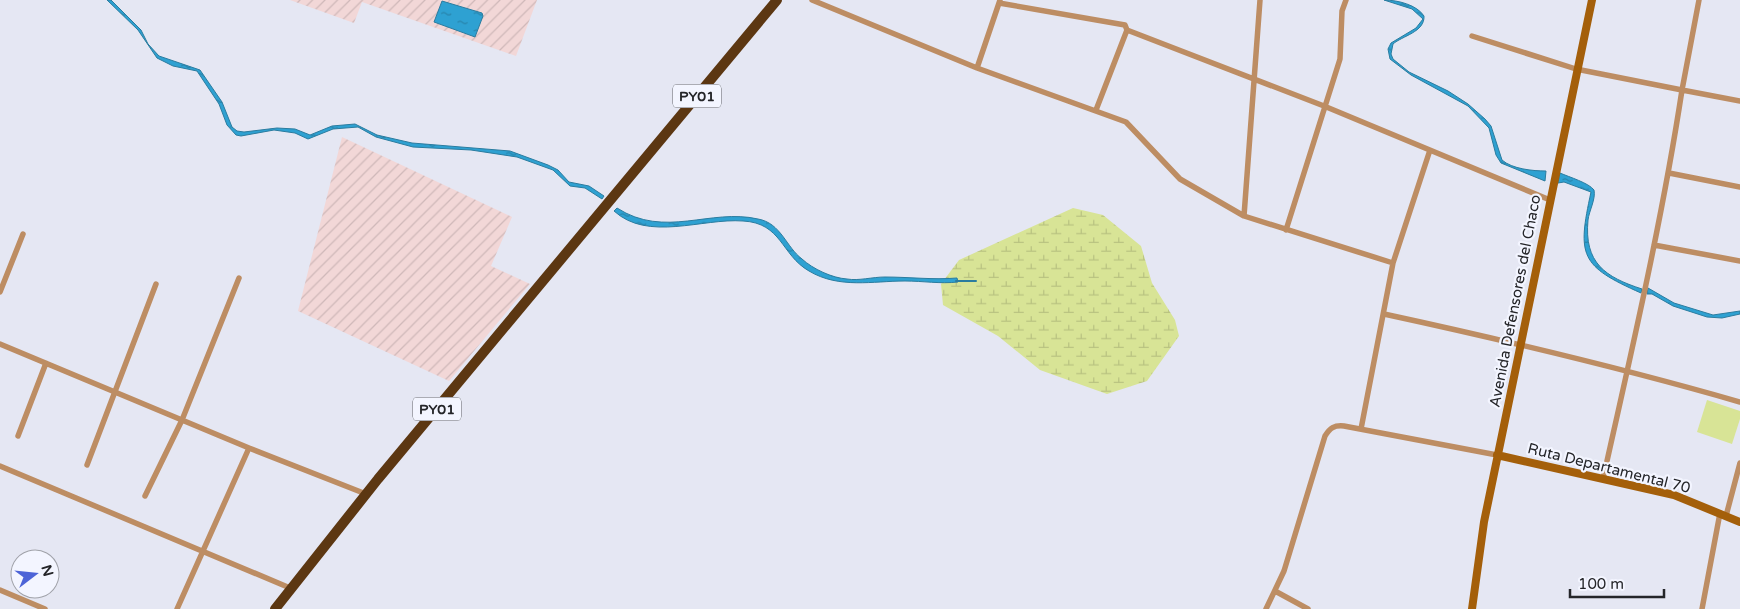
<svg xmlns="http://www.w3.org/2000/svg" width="1740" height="609" font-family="'Varela Round',sans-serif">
<defs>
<pattern id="industrial-furrows" width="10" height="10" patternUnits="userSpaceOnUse" patternTransform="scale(1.25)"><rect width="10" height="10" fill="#f2d7d7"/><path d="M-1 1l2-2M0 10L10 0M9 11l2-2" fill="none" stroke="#cfb8b9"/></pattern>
<pattern id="wetland-marsh" width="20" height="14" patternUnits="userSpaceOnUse" patternTransform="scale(1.25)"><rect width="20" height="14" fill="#d8e496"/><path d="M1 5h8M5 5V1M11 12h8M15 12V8" fill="none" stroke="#b9c381"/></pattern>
<pattern id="water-ripples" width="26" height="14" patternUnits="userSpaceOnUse" patternTransform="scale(1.25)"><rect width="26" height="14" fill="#2ea1d2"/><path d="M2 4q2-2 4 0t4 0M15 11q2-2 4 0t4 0" fill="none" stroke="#2783aa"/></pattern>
</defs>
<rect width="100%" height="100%" fill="#e5e7f3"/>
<!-- industrial -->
<path fill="url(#industrial-furrows)" d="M290,0h247l-21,56 -154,-54 -8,21z
M342,137l170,80 -21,49 39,18 -81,97 -151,-70z"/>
<!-- wetland -->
<path fill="url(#wetland-marsh)" d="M1073,208l30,7 38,31 11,37 23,37 4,16 -32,45 -40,13 -67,-24 -42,-34 -55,-31 -2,-21 18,-24z"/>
<!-- pitch -->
<path fill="#d8e496" d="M1707,400l33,11v8l-8,25 -35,-12z"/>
<!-- water -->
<path fill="url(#water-ripples)" stroke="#2b7c9f" d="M107,0h4l30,30 7,14 11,12 41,14 22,32 10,25 5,4 7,1 33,-4 18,1 15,6 22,-9 23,-2 22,11 35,8 98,8 38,14 10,5 11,12 20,4 15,10 -2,3 -17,-11 -15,-2 -17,-16 -36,-13 -46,-7 -58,-3 -37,-10 -18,-10 -25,2 -25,10 -13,-6 -21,-3 -33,6 -5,-1 -9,-10 -8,-21 -22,-33 -24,-5 -16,-8 -19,-28z
M1384,0c14,0 33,5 40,16 1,16 -22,20 -31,28l-2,10 2,5 16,13 39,19 20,13 17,15 6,7 11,34c10,9 31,11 44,11l-1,10 -44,-18 -5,-8 -7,-27 -21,-22 -57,-31 -21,-16 -2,-10 3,-6 25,-15 7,-9 -11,-10z
M442,1l40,12 1,3 -8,21 -41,-15z
M1560,173c9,4 29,10 34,17 2,9 -5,21 -6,30 -4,43 17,57 54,69l-1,4c-61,-27 -64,-37 -50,-101l-27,-10 -6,1z
M617,208c48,31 93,0 141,11 23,4 28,28 44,40 11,10 30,19 45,20 12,2 25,-2 38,-2 24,0 48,3 72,1l1,4c-18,2 -35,-1 -53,-1 -32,0 -66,8 -96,-10 -28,-16 -27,-48 -66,-50 -41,-3 -95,21 -129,-10z
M1648,288l26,15 39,12 27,-4v3l-18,4 -15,-1 -34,-11 -21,-12h-5z"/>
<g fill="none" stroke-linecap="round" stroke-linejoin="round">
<!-- stream -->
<path stroke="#2b7c9f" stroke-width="2" d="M956,281h20"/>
<!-- street -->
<path stroke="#bd8d63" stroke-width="5.5" d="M812,0l165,68 149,54 54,57 64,37 149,47
M1699,0l-17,90 58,11
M999,3l126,22 2,5 197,76 226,94
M1472,36l104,33 106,21c-20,131 -50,259 -79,389
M977,68l23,-68
M1096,110l31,-80
M1669,173l71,14
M1244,216l16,-216
M1286,230l54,-171 2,-48 4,-11
M1654,245l86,16
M0,292l23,-58
M1384,314c120,26 238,54 356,88
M0,344l249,104 117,46
M1361,429l32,-166 37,-113
M18,436l28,-73
M87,465l69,-181
M0,466l290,122
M145,496l37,-76 57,-142
M1726,516l14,-53
M0,590l45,19
M1275,591l33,18
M177,609l72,-161
M1266,609l18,-38 41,-135c5,-8 9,-11 19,-10l153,29
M1702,609l18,-96"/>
<!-- secondary -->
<path stroke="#a45f0a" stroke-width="8" d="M1497,455l177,40 66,27
M1472,609l12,-87 108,-522"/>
<!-- highway -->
<path stroke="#5c3712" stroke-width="10" d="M275,609l103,-130 399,-479"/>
</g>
<g text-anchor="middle" stroke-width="4.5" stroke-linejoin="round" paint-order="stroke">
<!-- shield labels -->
<g fill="#f3f5ff" stroke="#626369" stroke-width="1">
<rect x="673" y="84.5" width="48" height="23" rx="4"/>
<rect x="413" y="397.5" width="48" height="23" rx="4"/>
</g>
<g font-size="14" font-weight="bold" fill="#242529">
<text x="697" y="101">PY01</text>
<text x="437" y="414">PY01</text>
</g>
<!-- street labels -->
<g font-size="15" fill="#242529" stroke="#f3f5ff">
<text transform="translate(1515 301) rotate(-79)" y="5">Avenida Defensores del Chaco</text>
<text transform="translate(1609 468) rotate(14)" y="5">Ruta Departamental 70</text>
</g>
</g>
<!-- north arrow -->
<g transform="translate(35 574) rotate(74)"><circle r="24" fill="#f3f5ff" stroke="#a0a2a9"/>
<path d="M0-4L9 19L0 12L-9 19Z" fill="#4c63d7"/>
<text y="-8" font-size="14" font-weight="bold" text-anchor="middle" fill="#242529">N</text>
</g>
<!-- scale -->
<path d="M1570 589v8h94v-8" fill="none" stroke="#242529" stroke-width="2.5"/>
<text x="1578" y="589" font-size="15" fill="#242529" stroke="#f3f5ff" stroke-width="4" paint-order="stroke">100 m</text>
</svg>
